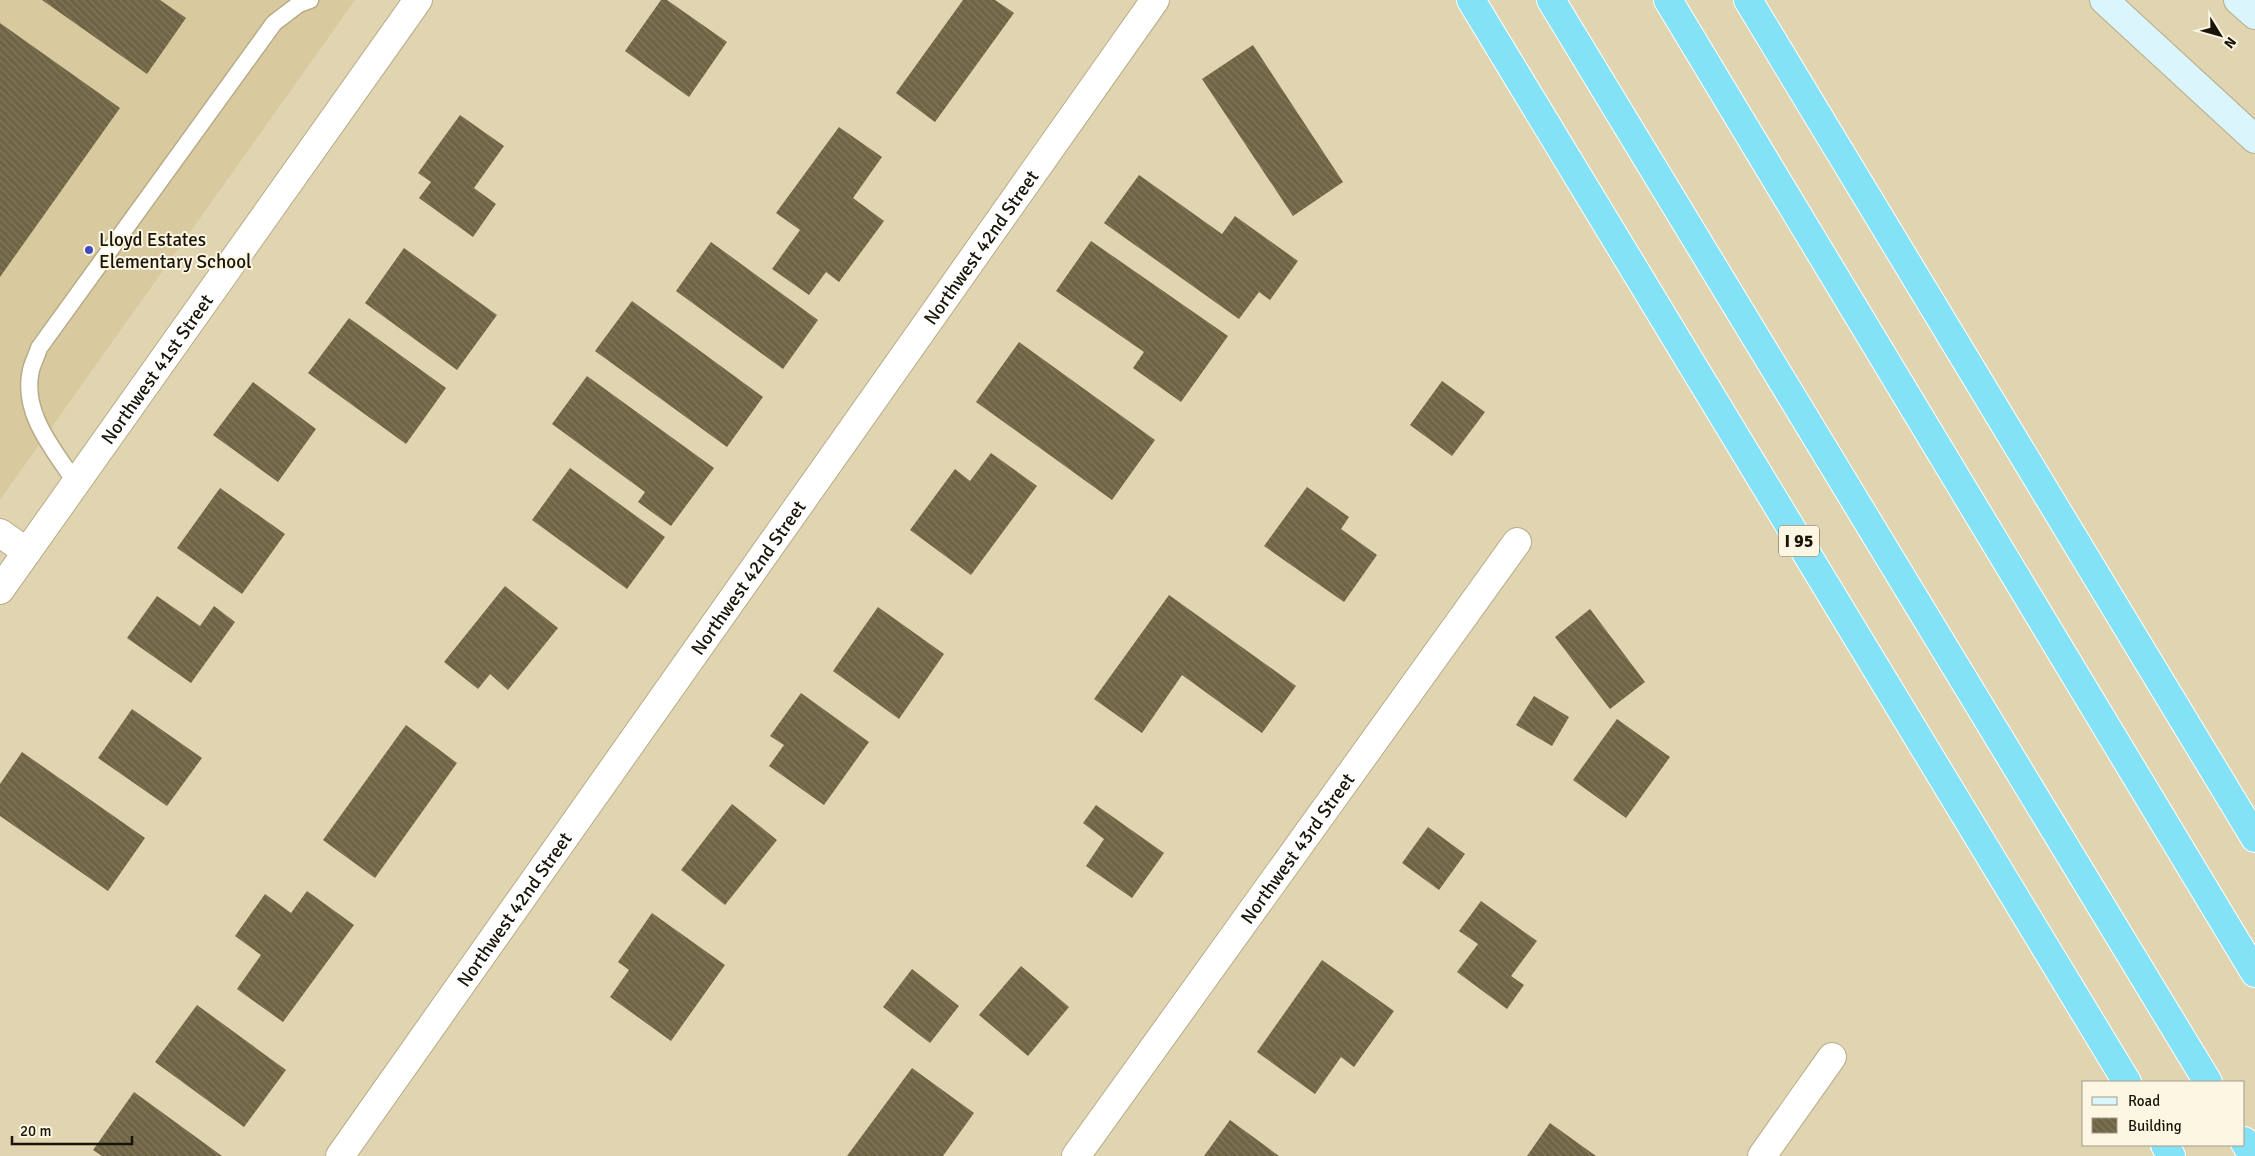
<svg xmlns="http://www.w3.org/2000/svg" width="2255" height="1156" font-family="Signika,sans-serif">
<defs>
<pattern id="building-back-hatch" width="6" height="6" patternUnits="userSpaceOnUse" patternTransform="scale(1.25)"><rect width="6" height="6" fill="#6f6443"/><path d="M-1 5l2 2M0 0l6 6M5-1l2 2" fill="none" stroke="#827960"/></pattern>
</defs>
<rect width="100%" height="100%" fill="#e0d5b0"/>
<!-- built -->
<path fill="#d8ca9e" d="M0,0h355l-355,500z"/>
<!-- building -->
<path fill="url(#building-back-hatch)" d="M42,0h118l26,18 -39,56z
M661,0h6l60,42 -38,55 -64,-46z
M963,0h32l19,13 -79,109 -39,-29z
M0,23l120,85 -120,169z
M1253,45l90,137 -50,34 -91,-137z
M460,115l44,31 -30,42 22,16 -23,33 -54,-39 12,-16 -13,-9z
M839,127l43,30 -29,41 31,23 -45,61 -13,-10 -17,23 -37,-26 28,-39 -24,-17z
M1139,175l83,59 13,-18 63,45 -28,39 -11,-8 -20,27 -135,-96z
M1091,241l137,95 -47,66 -48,-34 11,-16 -88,-61z
M711,242l107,78 -35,49 -107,-78z
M404,248l93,67 -40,55 -92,-67z
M632,301l131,96 -36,50 -132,-96z
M349,318l97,70 -40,56 -98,-71z
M1019,342l136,98 -43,60 -136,-98z
M587,376l127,92 -43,58 -33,-24 7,-10 -93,-68z
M1442,381l43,31 -33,44 -42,-31z
M253,382l63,47 -38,53 -65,-47z
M991,453l46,33 -66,89 -61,-45 45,-61 15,12z
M570,468l95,69 -38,52 -95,-69z
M1307,487l42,30 -8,12 36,26 -33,47 -80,-56z
M220,488l65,46 -43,60 -65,-46z
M505,586l53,42 -50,62 -18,-16 -12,15 -34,-27z
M1169,595l127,91 -34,47 -80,-58 -40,58 -48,-34z
M157,596l43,30 14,-20 21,16 -44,61 -64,-45z
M878,607l66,47 -45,65 -66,-48z
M1590,609l55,73 -35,27 -55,-72z
M801,693l68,49 -45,63 -55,-39 15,-21 -14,-9z
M1534,696l35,21 -17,29 -36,-21z
M132,709l70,49 -35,48 -69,-48z
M1617,719l53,38 -44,61 -53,-38z
M406,725l51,38 -82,115 -52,-38z
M22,752l123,86 -37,53 -108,-75v-32z
M732,804l45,36 -52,65 -44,-35z
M1096,805l68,48 -32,45 -46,-32 18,-27 -21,-16z
M1428,827l37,27 -26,36 -37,-27z
M307,891l47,34 -71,97 -46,-33 24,-34 -26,-19 30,-42 26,19z
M1481,901l56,40 -26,35 13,9 -17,24 -50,-37 21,-28 -19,-13z
M652,913l73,52 -54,76 -61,-44 19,-27 -11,-8z
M1322,960l72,51 -40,56 -13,-10 -26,37 -58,-42z
M1021,966l48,41 -41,49 -49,-41z
M912,969l47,37 -29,37 -47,-36z
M197,1005l89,65 -42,57 -89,-65z
M912,1068l62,45 -31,43h-96z
M134,1092l88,64h-120l-9,-6z
M1230,1120l49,36h-75z
M1550,1123l46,33h-69z"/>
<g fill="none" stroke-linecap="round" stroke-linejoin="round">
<defs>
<path id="lane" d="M76,483c-22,-33 -55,-70 -45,-113 2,-8 6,-15 8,-22l235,-325 25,-19 11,-4"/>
<g id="street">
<path d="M0,533l27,19"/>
<path id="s1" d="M0,590l418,-590"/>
<path id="s2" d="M340,1156l815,-1156"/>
<path id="s3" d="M1076,1156l441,-614"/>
<path d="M1762,1156l70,-99"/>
</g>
<path id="secondary" d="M2104,0l151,139
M2238,0l17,15"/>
<path id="highway" d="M1471,0l656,1082
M1551,0l657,1082
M1668,0l587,973
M1748,0l507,838
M2244,1141l9,15
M2165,1145l6,11"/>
</defs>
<!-- lane casing -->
<use href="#lane" stroke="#b7ac88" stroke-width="19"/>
<!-- street casing -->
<use href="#street" stroke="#b7ac88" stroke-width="30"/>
<!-- secondary casing -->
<use href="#secondary" stroke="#b7ac88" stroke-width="30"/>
<!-- highway casing -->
<use href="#highway" stroke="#fff" stroke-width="30"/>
<!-- lane -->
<use href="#lane" stroke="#fff" stroke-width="16"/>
<!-- street -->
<use href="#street" stroke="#fff" stroke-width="28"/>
<!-- secondary -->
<use href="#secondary" stroke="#daf6fc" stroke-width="28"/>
<!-- highway -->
<use href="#highway" stroke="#83e2f6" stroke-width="28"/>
</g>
<!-- markers -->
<circle fill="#404dc1" stroke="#fcf6e3" stroke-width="2" cx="89" cy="250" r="5"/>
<g text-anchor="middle" stroke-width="4" stroke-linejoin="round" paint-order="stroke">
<!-- shield labels -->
<rect fill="#fcf6e3" stroke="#5c5849" stroke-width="1" x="1779" y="525.5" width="40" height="31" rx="4"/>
<g font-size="18" font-weight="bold" fill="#181407">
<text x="1799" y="547">I 95</text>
</g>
<!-- poi labels -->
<g font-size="19" fill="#181407" stroke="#fcf6e3" text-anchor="start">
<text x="99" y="246">Lloyd Estates<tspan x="99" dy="22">Elementary School</tspan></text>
</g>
<!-- street labels -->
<g font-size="19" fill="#181407" stroke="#fcf6e3">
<text dy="7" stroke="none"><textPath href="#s2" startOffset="1112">Northwest 42nd Street</textPath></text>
<text dy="7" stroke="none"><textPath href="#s1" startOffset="271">Northwest 41st Street</textPath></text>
<text dy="7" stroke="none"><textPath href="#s2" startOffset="708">Northwest 42nd Street</textPath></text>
<text dy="7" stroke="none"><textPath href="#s3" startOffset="379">Northwest 43rd Street</textPath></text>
<text dy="7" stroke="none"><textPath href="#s2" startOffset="302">Northwest 42nd Street</textPath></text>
</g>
</g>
<!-- legend -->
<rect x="2082" y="1081" width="162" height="65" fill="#fcf6e3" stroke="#a19c8b"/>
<rect x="2092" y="1097" width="25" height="8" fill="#daf6fc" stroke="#a19c8b"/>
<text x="2128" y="1106" font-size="15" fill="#181407">Road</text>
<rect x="2092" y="1118" width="25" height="15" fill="url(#building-back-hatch)" stroke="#a19c8b"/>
<text x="2128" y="1131" font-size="15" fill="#181407">Building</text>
<!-- north arrow -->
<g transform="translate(2220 35) rotate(127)" stroke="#fcf6e3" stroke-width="4" paint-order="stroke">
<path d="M0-4L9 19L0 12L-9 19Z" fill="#181407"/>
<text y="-8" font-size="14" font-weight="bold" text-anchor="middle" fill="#181407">N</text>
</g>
<!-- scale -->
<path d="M12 1136v8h120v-8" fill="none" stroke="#181407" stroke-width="2.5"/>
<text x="20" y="1136" font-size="15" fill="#181407" stroke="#fcf6e3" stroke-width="4" paint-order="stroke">20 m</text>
</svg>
